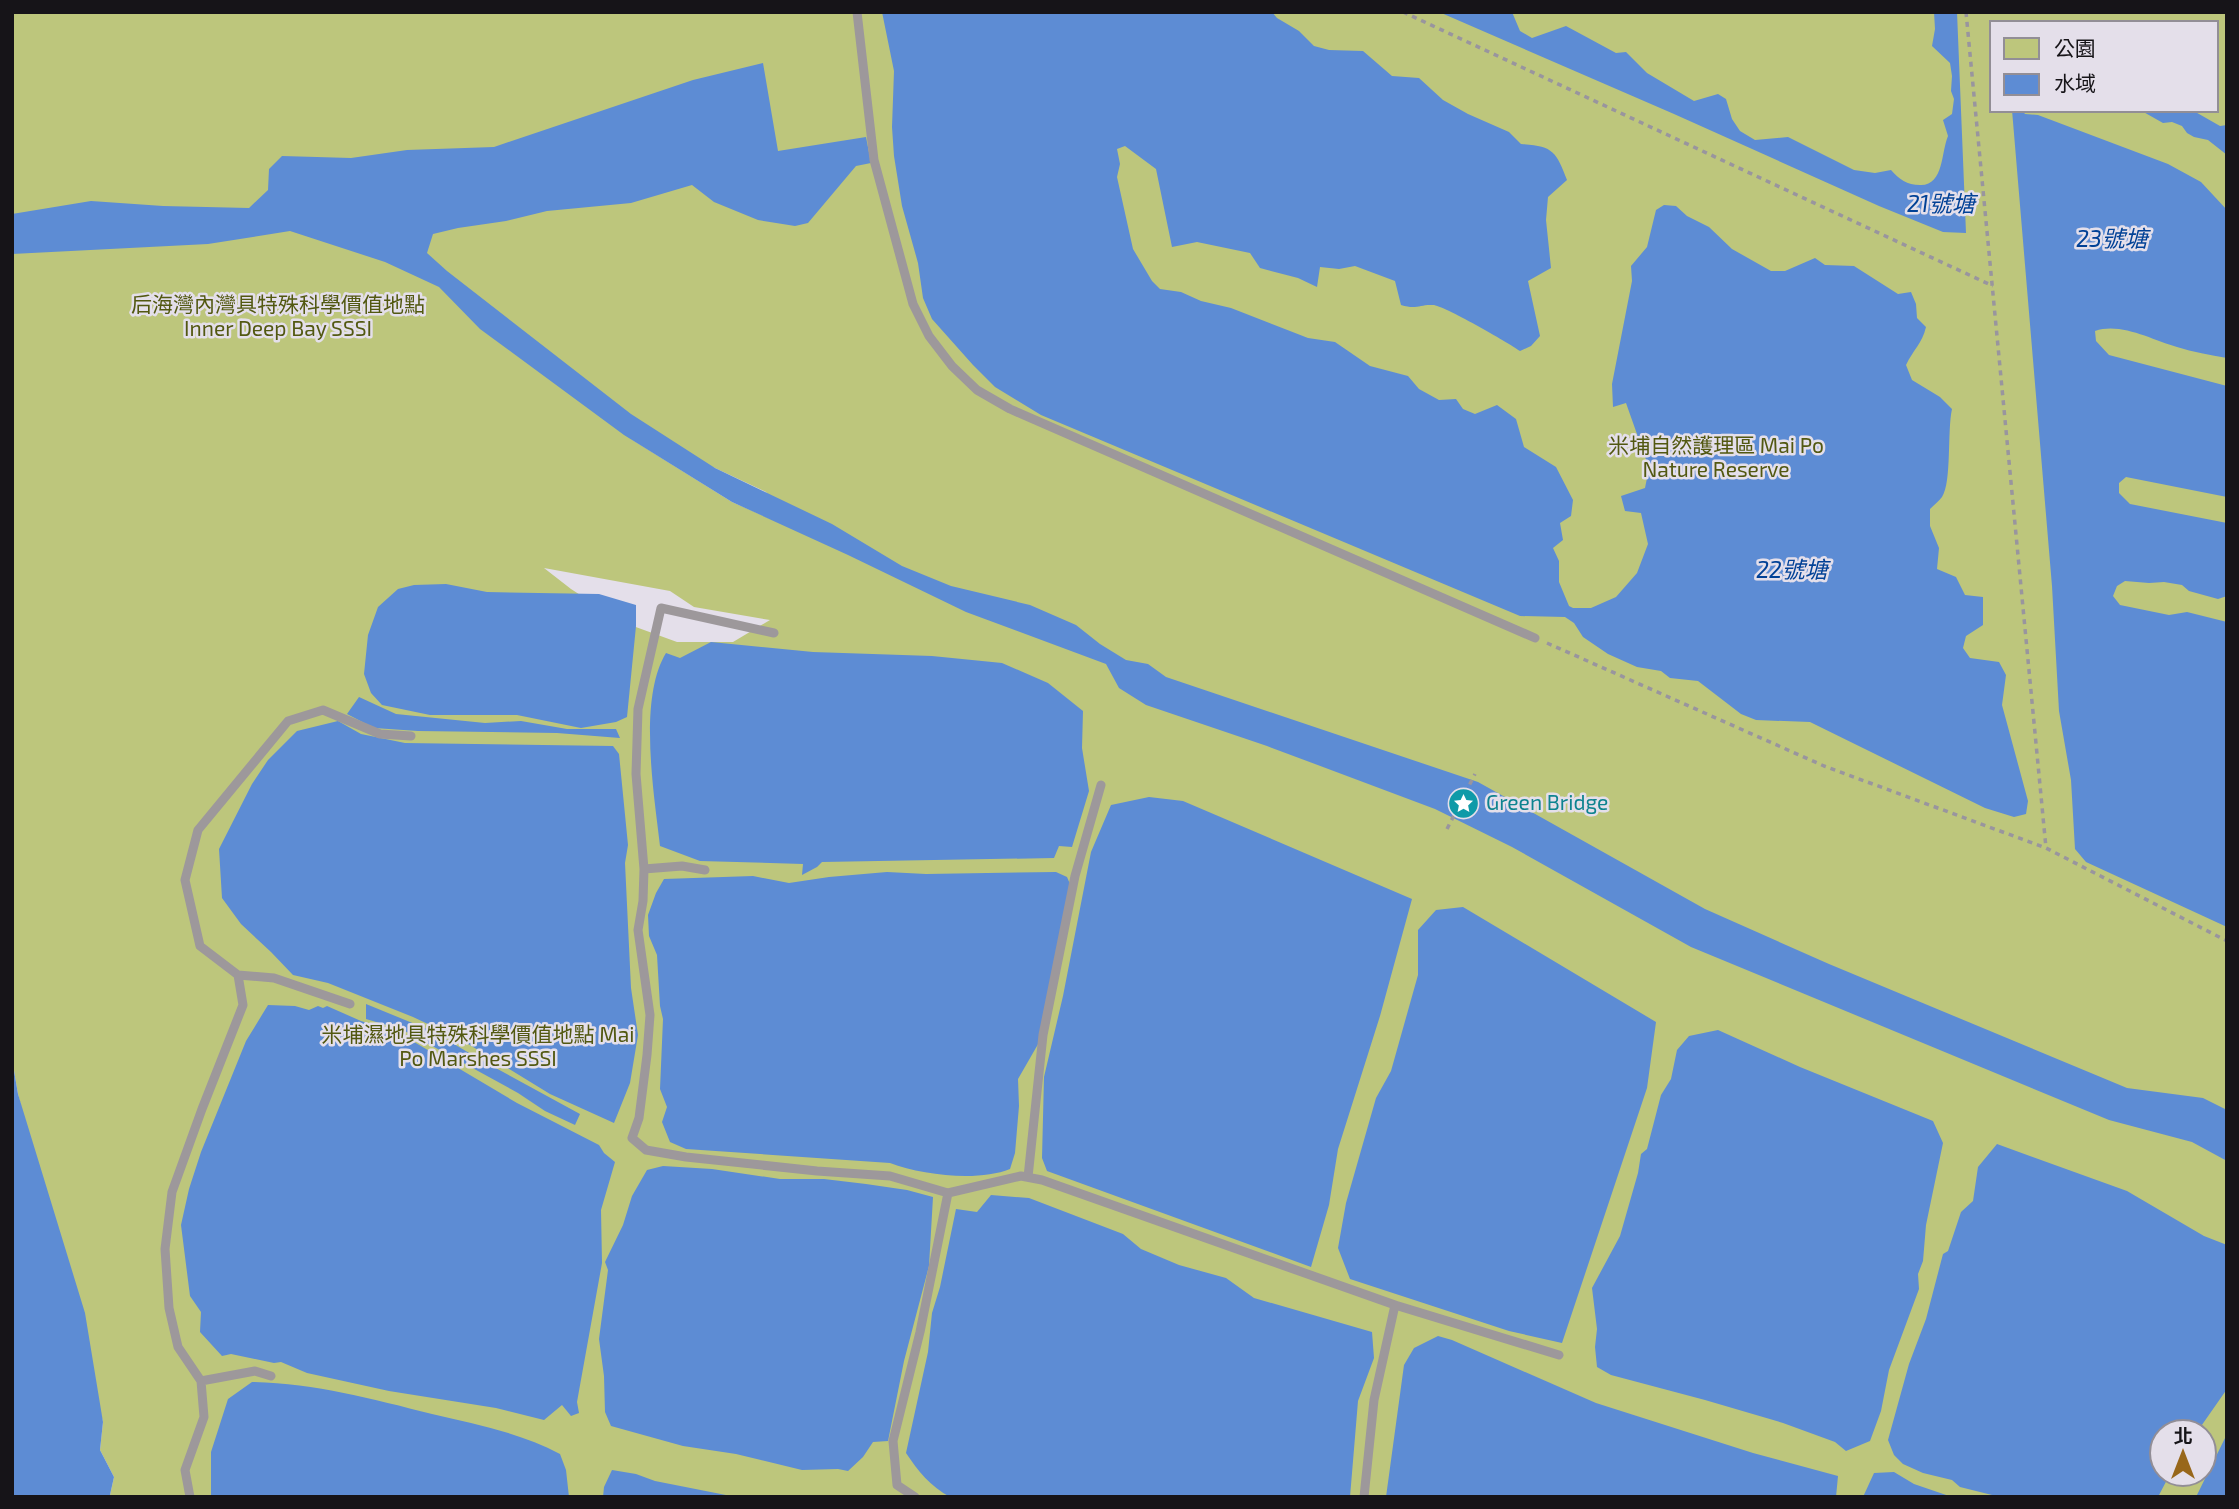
<svg xmlns="http://www.w3.org/2000/svg" width="2239" height="1509" font-family="'Exo 2','Noto Sans TC',sans-serif">
<rect width="100%" height="100%" fill="#e4dfea"/>
<!-- green -->
<path fill="#bdc67c" fill-rule="evenodd" d="M12,12h2215v1485h-2115l-2,-2 4,-18 -14,-27 3,-28 -85,-328 -6,-35zM1992,23h224v87h-224zM631,439l84,29 51,24 30,38 -64,-28zM544,568l126,23 24,16 76,13 -37,22h-56l-55,-20 -51,-33zM2162,1432h42v42h-42z"/>
<!-- water -->
<path fill="#5d8cd4" d="M882,12h390l5,6 22,13 15,15 15,4 34,1 29,25 27,2 24,22 25,14 41,18 12,12c32,2 35,7 46,36l-19,17 -2,23 5,48 -23,13 12,55 -9,10 -11,5c-11,-8 -77,-46 -87,-46 -13,-1 -16,5 -32,0l-6,-24 -40,-15 -16,3 -19,-2 -3,20 -19,-9 -38,-10 -10,-15 -53,-11 -25,5 -16,-78 -31,-23 -8,3 3,15 -3,13 16,72 19,32 8,8 21,3 20,9 30,7 77,30 27,4 35,24 38,10 11,13 20,11 17,-1 7,10 12,5 22,-9 19,14 8,28 32,20 17,33 -2,16 -11,7 3,17 -10,8 6,13v21l10,24 4,2h18l25,-11 21,-24 11,-29 -7,-31 -16,-2 -4,-15 24,-8 4,-20 -23,-65 -13,4 -1,-23 20,-103 -1,-15 16,-19 9,-37 8,-5 12,1 11,10 22,11 23,22 39,22h14l30,-13 10,7 29,1 44,28 13,-2 5,12 1,14 9,9c-4,17 -13,23 -20,38l6,15 28,17 12,12c-5,22 0,73 -10,88 -3,4 -8,8 -12,12v17l9,22 -2,21 19,8 9,18 18,2v28l-17,11 -3,12 7,10 29,4 7,13 -4,30 26,96 -2,13 -12,3 -29,-9 -175,-86 -54,-2 -15,-6 -43,-33 -28,-3 -9,-7 -24,-4 -29,-13 -25,-17 -9,-14 -9,-6 -45,-1 -479,-201 -46,-28 -22,-22 -41,-46 -9,-21 -5,-35 -16,-57 -8,-50 -2,-29 2,-56z
M1439,12h73l8,19 12,7 34,-12 50,27 10,-1 21,21 47,28 24,-7 8,5 6,20 8,12 15,9 33,-3 66,33 21,3 16,-3c8,9 16,15 29,15 24,1 21,-33 28,-49l-5,-16 9,-6 2,-15 -3,-8 1,-15 -2,-13 -18,-17 3,-17 -1,-17h23l9,221 -23,-1 -64,-26 -205,-92z
M763,63l15,88 88,-14 5,26 -15,3 -48,57 -13,3 -37,-6 -44,-18 -22,-17 -61,18 -84,8 -41,10 -48,7 -25,6 -6,19 20,18 184,143 84,54 117,56 70,42 49,20 79,19 46,20 24,19 26,16 22,4 18,13 312,105 227,127 124,55 298,124 76,10 24,12v51l-35,-19 -83,-22 -418,-173 -179,-100 -77,-38 -168,-63 -121,-41 -27,-17 -13,-24 -140,-52 -118,-57 -116,-53 -108,-67 -144,-106 -41,-42 -54,-25 -95,-31 -82,13 -196,10v-40l79,-13 72,5 86,2 19,-18 1,-21 13,-13 69,2 56,-8 87,-3 199,-67z
M2012,110h10l3,4 13,1 130,49 33,18 26,28v148c-17,-3 -34,-6 -50,-11 -25,-7 -56,-25 -82,-16l1,10 13,14 118,31v111l-101,-20 -7,6v10l11,11 97,19v73l-9,3 -29,-8 -7,-6 -18,-3 -15,1 -24,-2 -8,5 -4,10 7,9 49,10 18,-3 40,10v305l-141,-65 -11,-13 -4,-69 -12,-69 -7,-125z
M2140,110h52l28,16 7,-1v30l-19,-15 -14,-3 -7,-4 -5,-7 -10,-4 -9,1z
M446,584l41,8 112,2 37,11v21l-9,91 -11,5 -35,6 -64,-13h-87l-48,-10 -11,-12 -7,-19 4,-39 10,-28 20,-18 16,-4z
M711,642l102,10 119,4 70,7 46,20 35,28 -1,37 7,43 -17,56 -13,-1 -5,12 -232,4 -5,5 -15,8 1,-11 -103,-3 -40,-15c-6,-53 -22,-147 6,-193l14,5z
M359,697l37,17 89,9 36,-2 46,8h49l4,9 -63,-5 -139,-2 -44,-3 -27,-14z
M338,721l23,13 44,9 208,3 6,8 9,91 -3,18 6,125 7,47 -8,48 -16,40 -64,-29 -90,-55 -47,-22 -85,-34 -35,-8 -22,-23 -30,-28 -19,-26 -3,-49 33,-65 16,-24 29,-29z
M1149,797l34,4 229,98 -32,117 -42,133 -9,56 -18,62 -264,-96 -5,-13 2,-81 19,-81 28,-144 20,-47z
M887,872l39,2 130,-2 11,5 6,14 -32,148 -23,40 1,27 -4,47 -5,16c-32,13 -88,6 -120,-6l-204,-14 -16,-7 -8,-20 5,-15 -7,-18 3,-70 -3,-13 -3,-51 -8,-19 -1,-21 8,-22 8,-14 89,-3 36,7 40,-6z
M1463,907l193,115 -9,66 -85,255 -53,-12 -159,-52 -12,-31 8,-45 30,-105 15,-27 27,-96v-45l18,-20z
M366,1004l66,27 49,29 99,54 -5,11 -30,-14 -27,-18 -115,-63 -37,-11z
M268,1005l27,1 14,4 9,-4 5,2 4,-2 34,15 38,12 118,70 82,42 5,8 11,9 -14,48 1,53 -25,139 2,11 -8,3 -9,-11 -18,15 -48,-12 -107,-17 -82,-18 -26,-11 -7,1 -43,-9 -9,2 -22,-24 1,-20 -11,-16 -9,-71 8,-36 12,-37 45,-111z
M1718,1030l82,37 133,54 10,22 -17,82 -3,36 -5,13 1,15 -30,81 -8,41 -11,30 -24,10 -11,-9 -52,-19 -78,-23 -94,-25 -14,-8 -2,-20 2,-18 -5,-41 28,-52 18,-63 3,-19 6,-5 14,-54 10,-16 6,-29 12,-14z
M12,1059l6,35 67,219 18,109 -3,28 14,27 -4,18 2,2h-100z
M1997,1144l130,47 77,45 23,9v144l-30,43h-35v42h8l-12,23h-158l-40,-10 -8,-7 -29,-7 -20,-9 -9,-9 -6,-15 21,-76 17,-45 17,-65 5,-3 13,-39 12,-11 5,-34z
M663,1166l49,3 68,10h44l42,5 41,6 26,7 -4,69 -25,95 -16,80 -15,1 -10,15 -15,14 -10,-2 -36,1 -66,-16 -53,-8 -72,-20 -6,-14 -1,-36 -5,-37 9,-69 -3,-8 18,-37 9,-29 15,-26z
M991,1195l38,3 94,36 18,15 38,16 47,13 28,20 118,34 2,26 -16,43 -8,96h-400c-20,-11 -32,-26 -44,-44l22,-101 4,-39 8,-26 16,-78 21,3z
M1438,1336l14,4 144,63 157,50 85,23 -2,21h-450l18,-132 10,-17z
M252,1382c62,1 120,17 180,32 43,10 89,19 128,40l6,16 3,27h-358v-45l17,-53z
M2227,1434v63h-31z
M612,1470l24,4 19,7 81,16h-133l1,-10z
M1894,1472l20,12 38,13h-89l11,-24z"/>
<g fill="none" stroke-linecap="round" stroke-linejoin="round">
<!-- path -->
<path stroke="#99959e" stroke-width="3.5" stroke-dasharray="5 5" stroke-linecap="butt" d="M1403,12l590,274
M1966,12l80,836
M1547,643l277,123 222,82 181,93
M1447,829l28,-55"/>
<!-- service -->
<path stroke="#9d989b" stroke-width="9" d="M857,12l17,148 39,144 16,32 23,30 25,24 33,19 525,229
M774,633l-113,-25 -23,101 -2,65 8,95 -1,32 -5,29 12,85 -3,40 -8,63 -7,20 14,12 40,7 131,14 73,5 58,17 73,-17 21,4 353,125 164,50
M644,869l38,-3 23,4
M238,975l-38,-29 -15,-66 13,-50 90,-109 35,-11 57,24 31,2
M1028,1177l15,-142 32,-159 26,-91
M201,1381l-23,-34 -9,-39 -4,-59 7,-57 30,-83 41,-104 -5,-30 36,3 76,26
M190,1497l-5,-27 19,-53 -3,-36 54,-10 16,5
M915,1497l-18,-12 -4,-44 27,-109 28,-139
M1364,1497l10,-97 21,-95"/>
</g>
<!-- icons -->
<defs>
<symbol id="sight-disc" viewBox="-11 -11 22 22"><circle r="9.5" fill="#0f9aa8" stroke="#e4dfea"/><path d="M0-6L1.8-2.2L6-1.7L2.9 1.2L3.7 5.4L0 3.3L-3.7 5.4L-2.9 1.2L-6-1.7L-1.8-2.2Z" fill="#fff"/></symbol>
</defs>
<g fill-rule="evenodd">
<use href="#sight-disc" x="1446" y="786" width="35" height="35"/>
</g>
<g text-anchor="middle" stroke-width="5" stroke-linejoin="round" paint-order="stroke">
<!-- park labels -->
<g font-size="21" fill="#525811" stroke="#e4dfea">
<text x="278" y="312">后海灣內灣具特殊科學價值地點<tspan x="278" dy="24">Inner Deep Bay SSSI</tspan></text>
<text x="1716" y="453">米埔自然護理區 Mai Po<tspan x="1716" dy="24">Nature Reserve</tspan></text>
<text x="478" y="1042">米埔濕地具特殊科學價值地點 Mai<tspan x="478" dy="24">Po Marshes SSSI</tspan></text>
</g>
<!-- culture labels -->
<g font-size="21" fill="#0d838f" stroke="#e4dfea" text-anchor="start">
<text x="1486" y="810">Green Bridge</text>
</g>
<!-- water labels -->
<g font-size="23" font-style="italic" fill="#014196" stroke="#e4dfea">
<text x="1941" y="212">21號塘</text>
<text x="2112" y="247">23號塘</text>
<text x="1792" y="578">22號塘</text>
</g>
</g>
<!-- border -->
<rect width="2239" height="1509" fill="none" stroke="#161418" stroke-width="28"/>
<!-- legend -->
<rect x="1990" y="21" width="228" height="91" fill="#e4dfea" stroke="#928e96" stroke-width="2"/>
<rect x="2004" y="38" width="35" height="21" fill="#bdc67c" stroke="#928e96" stroke-width="2"/>
<text x="2054" y="56" font-size="21" fill="#161418">公園</text>
<rect x="2004" y="74" width="35" height="21" fill="#5d8cd4" stroke="#928e96" stroke-width="2"/>
<text x="2054" y="91" font-size="21" fill="#161418">水域</text>
<!-- north arrow -->
<g transform="translate(2183 1453)"><circle r="33" fill="#e4dfea" stroke="#928e96" stroke-width="2"/>
<path d="M0-5L12 26L0 18L-12 26Z" fill="#98671a"/>
<text y="-10" font-size="19" font-weight="bold" text-anchor="middle" fill="#161418">北</text>
</g>
</svg>
